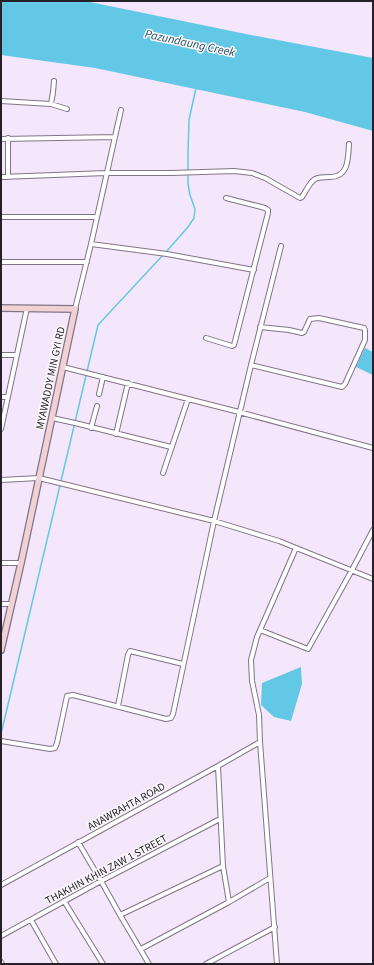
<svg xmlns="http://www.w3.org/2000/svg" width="374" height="965" font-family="'Source Sans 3',sans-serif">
<rect width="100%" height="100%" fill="#f5e7fb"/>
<!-- water -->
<path fill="#62c8e5" d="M1,1h84l161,33 127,24v73l-68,-19 -210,-44 -94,-13z
M365,348l8,4v23l-17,-8z
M301,667l1,17 -11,37 -17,-4 -13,-12 1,-22z"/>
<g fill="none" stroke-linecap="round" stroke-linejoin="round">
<!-- stream -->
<path stroke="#62c8e5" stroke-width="1.5" d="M166,252l22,-25 6,-9 1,-9 -5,-14 -2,-11v-32l1,-32 7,-32
M1,734l97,-409 65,-70"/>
<defs>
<path id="minor" d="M1,101l50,3 16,5
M51,104l2,-12 1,-11
M1,139l114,-2
M1,177l105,-4h65l63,-2 18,2 13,5 35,20 2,-1c4,-6 7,-14 13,-18 4,-2 11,-2 15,-2 19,0 18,-19 19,-33
M8,177v-39
M1,217h96
M91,244l76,10 87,16
M1,262h86
M75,309l16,-65 30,-134
M260,327l29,3 13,3 2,-1 6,-13 9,-1 45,10 1,2v10l-20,44 -3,3 -91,-22 30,-119
M206,338l26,8 2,-1 34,-132v-3l-3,-2 -39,-10
M1,355h16
M63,367l176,45 134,36
M99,394l4,-17
M1,397h7
M52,418l23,5 96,24
M91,428l6,-22
M1,429l26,-121
M116,434l12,-51
M163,473l25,-74
M1,480l38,-2 175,43 65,20 94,38
M1,563h20
M1,604h11
M260,630l48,19 44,-79 21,-40
M118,706l10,-51 2,-4 53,13
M1,741l49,8 5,-1 2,-5 10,-47 6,-1 93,24 5,-1 2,-4 41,-193 37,-156
M218,766l5,100 6,36
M78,842l23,39 19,34 29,49
M1,885l217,-119 42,-24
M64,901l39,63
M120,915l103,-49
M31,920l25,44
M1,936l100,-55 119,-62
M141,949l88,-47 41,-24
M1,962l1,2
M206,964l69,-37
M277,964l-17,-222 -1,-27 -7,-34 -1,-21 6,-23 39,-89"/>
<path id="secondary" d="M1,308l74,1 -54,254 -20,87"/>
</defs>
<!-- minor casing -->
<use href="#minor" stroke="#817486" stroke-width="6"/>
<!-- secondary casing -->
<use href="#secondary" stroke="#817486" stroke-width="8"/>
<!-- minor -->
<use href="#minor" stroke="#fff" stroke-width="4"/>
<!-- secondary -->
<use href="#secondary" stroke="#f2d1d5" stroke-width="5.5"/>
</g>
<g text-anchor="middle" stroke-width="3" stroke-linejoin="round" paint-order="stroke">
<!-- street labels -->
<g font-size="11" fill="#262128" stroke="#fcf9fd">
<text transform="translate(50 378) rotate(-78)" y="4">MYAWADDY MIN GYI RD</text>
<text transform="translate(126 806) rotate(-29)" y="4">ANAWRAHTA ROAD</text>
<text transform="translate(106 869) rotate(-28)" y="4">THAKHIN KHIN ZAW 1 STREET</text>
</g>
<!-- water labels -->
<g font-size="12" font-style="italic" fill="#24515e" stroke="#fcf9fd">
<text transform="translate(190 43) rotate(12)" y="4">Pazundaung Creek</text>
</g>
</g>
<!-- border -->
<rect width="374" height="965" fill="none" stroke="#262128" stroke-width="4"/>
</svg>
